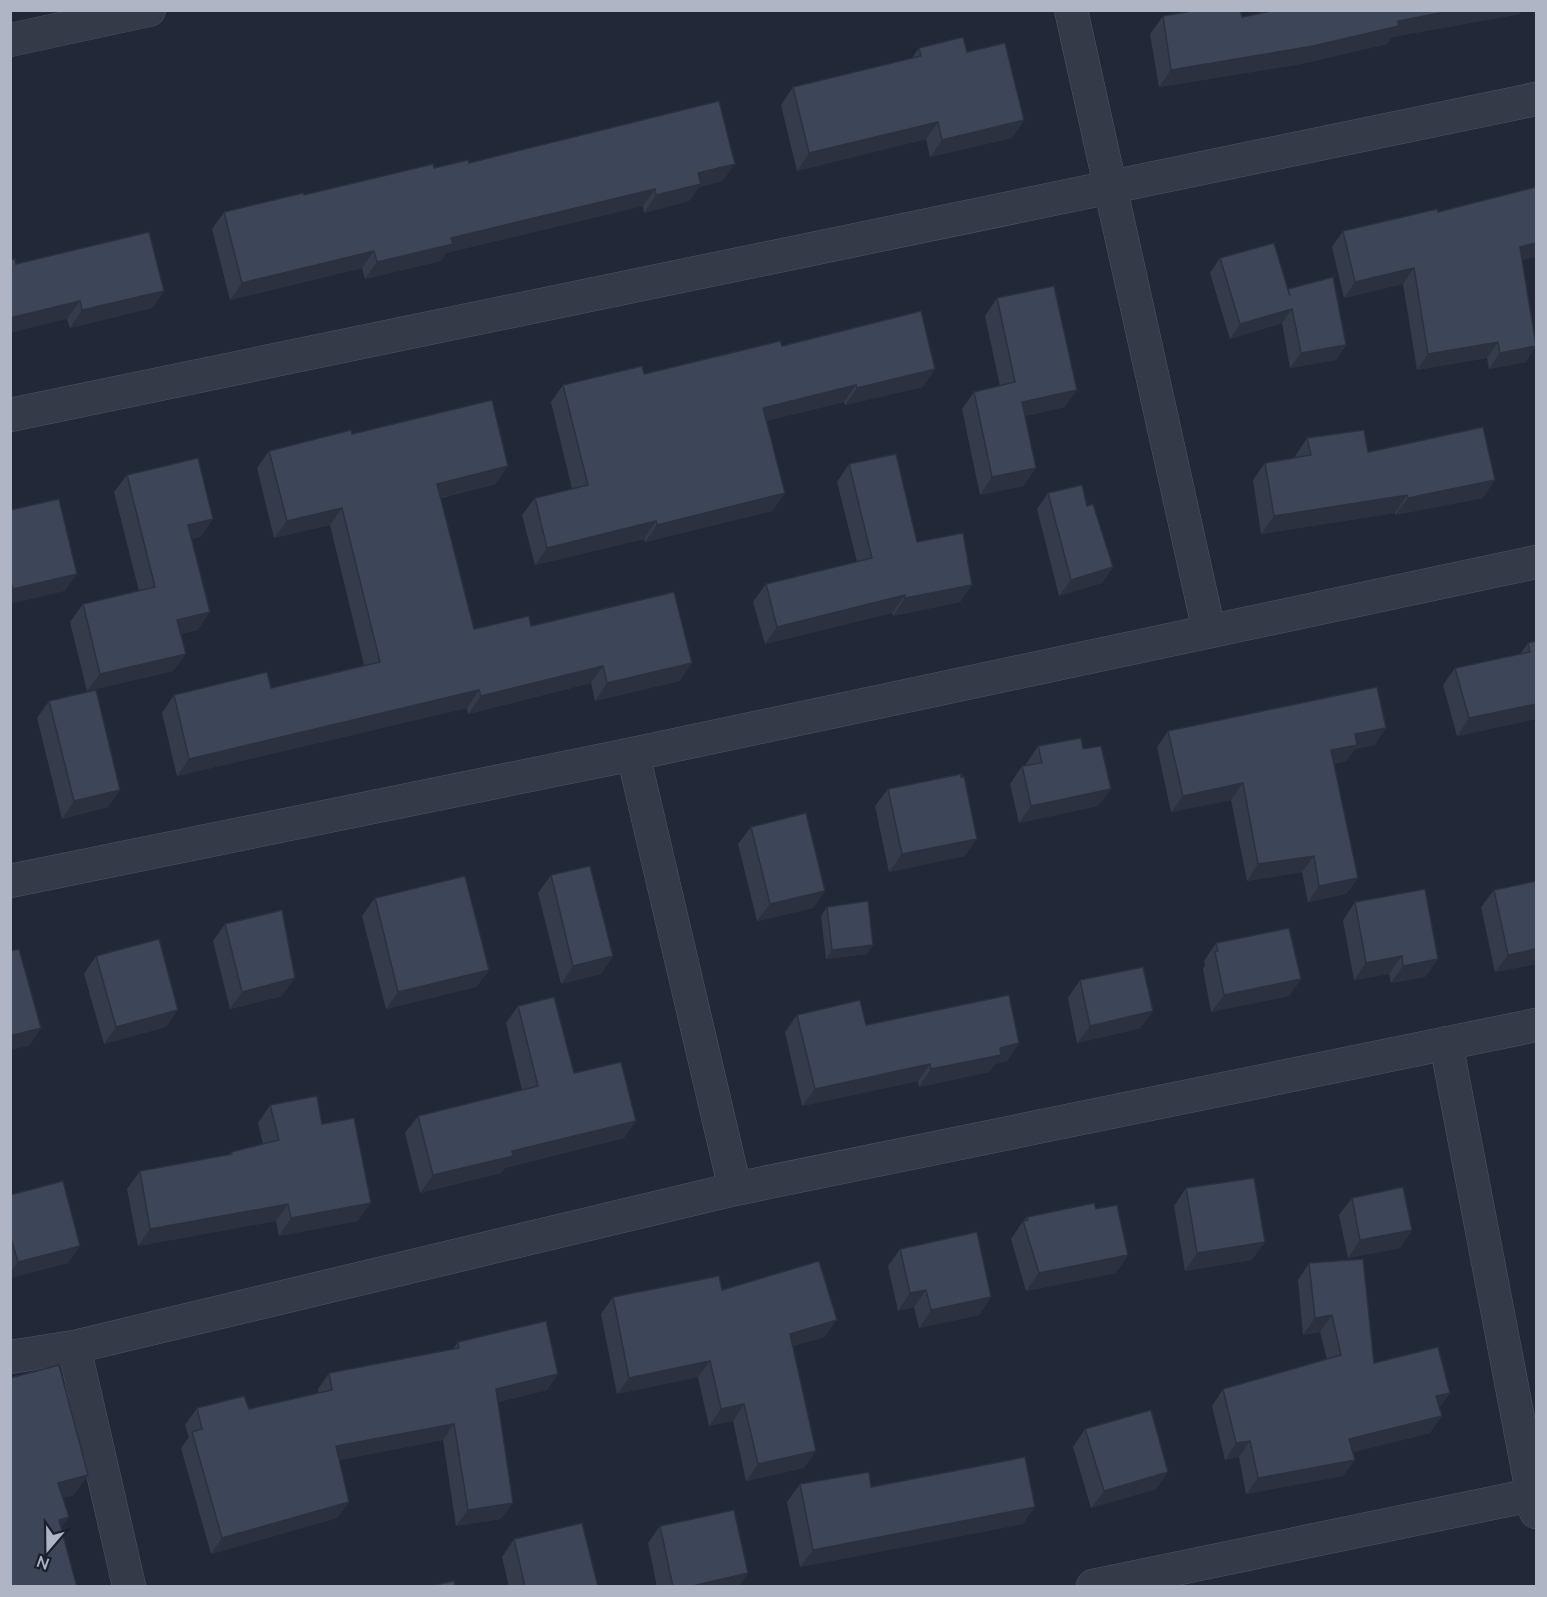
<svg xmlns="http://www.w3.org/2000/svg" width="1547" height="1597" font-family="'Nunito Sans',sans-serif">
<rect width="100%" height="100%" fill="#212838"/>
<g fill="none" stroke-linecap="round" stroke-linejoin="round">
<defs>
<path id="minor" d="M1071,10l138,621
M10,40l139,-30
M10,415l1526,-316
M633,754l102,435
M10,881l623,-127 903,-192
M1446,1043l90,469
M74,1347l55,239
M10,1357l64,-10 661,-158 801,-164
M1093,1586l443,-92"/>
</defs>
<!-- minor casing -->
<use href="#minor" stroke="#4f5563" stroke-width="34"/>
<!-- minor -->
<use href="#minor" stroke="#343a48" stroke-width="33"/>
</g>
<!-- wall -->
<path fill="#343c4c" d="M1520,14l-128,23 -5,7 -86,20 -142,23 -9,-53 13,-18 79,1z
M919,48l48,4 57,68 -12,18 -82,19 -4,-18 -129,32 -16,-66 12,-18 119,-29z
M469,163l254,18 -24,6 -10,14 -45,12 -1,-7 -197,47 -5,8 -76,18 -3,-11 -132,32 -18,-71 12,-17 210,-44z
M1438,212l84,48 4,102 -37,7 -2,-11 -70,12 -14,-86 -59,14 -12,-51 11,-16z
M1220,258l68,32 58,55 -10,15 -46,8 -8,-45 -52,16 -20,-66z
M16,264l148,27 -12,17 -82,20 -3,-9z
M997,298l68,109 -40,9 -1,70 -44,9 -18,-86 12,-17 26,-6 -15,-70z
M782,346l141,41 -78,18 -1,-3 -78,19 19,72 -13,18 -127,31 -1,-3 -109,26 -13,-50 13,-17 37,-9 -21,-87 12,-17 81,-11z
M352,434l144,50 -55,14 33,131 57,-3 149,55 -85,20 -4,-18 -123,31 -1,-6 -290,68 -15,-63 12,-18 97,-7 93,-23 -34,-140 -56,13 -17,-70 12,-17z
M1307,438l61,14 115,46 -88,17v-2l-134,21 -8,-54 12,-17 31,-5 -1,-2z
M849,464l68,78 55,43 -12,17 -67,14 -1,-3 -127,31 -12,-42 13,-18 91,-22 -20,-80z
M127,475l74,62 -9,2 6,91 -17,4 5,20 -13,17 -86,20 -17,-69 13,-18 56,-13 -25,-99z
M1048,493l39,13 26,61 -11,16 -43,13 -22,-87z
M1536,641v78l-79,17 -14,-51 12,-17 65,-14 8,-11z
M49,701l59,106 -46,12 -25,-101z
M1168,731l207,14 -20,4 -9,12 -13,3 25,114 -12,16 -38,8 -6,-30 -55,9 -16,-81 -60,12 -14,-65z
M1038,746l45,3 28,40 -13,17 -79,17 -9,-39 12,-18h4v-2z
M888,789l77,67 -76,16 -14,-66z
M751,827l74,64 -12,17 -56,13 -19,-77z
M551,875l62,81 -12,18 -40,10 -23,-91z
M1536,881v83l-41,8 -14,-65 13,-17z
M375,898l114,72 -13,17 -90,22 -24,-93z
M1355,902l83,57 -13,18 -34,6 -2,-9 -35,6 -11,-60z
M827,907l40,47 -41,5 -5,-43z
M225,924l57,72 -52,13 -17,-68z
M1216,943l85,36 -12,17 -78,16 -8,-43 2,-3 -1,-5z
M96,956l82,54 -12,17 -62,17 -20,-70z
M1080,980l61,48 -64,15 -9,-45z
M518,1006l56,67 62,48 -12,17 -119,30 -4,5 -81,20 -15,-60 13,-17 104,-26 -16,-67z
M797,1015l69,10 153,18 -12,18 -12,3 -6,8 -70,15 -1,-6 -116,25 -17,-74z
M270,1105l52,19 36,97 -79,15 -3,-15 -138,25 -11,-57 13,-18 90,-16 1,-3 32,-8 -5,-21z
M1186,1188l66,72 -67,11 -11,-65z
M10,1195l58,68 -58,15z
M1352,1198l60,32 -12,18 -52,10 -9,-43z
M1096,1209l32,46 -12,18 -90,18 -15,-52 12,-18 4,-4z
M900,1249l91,48 -12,18 -60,13 -5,-21 -16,4 -10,-45z
M1309,1263l65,100 76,30 -11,15 -9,25 -77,19 -10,24 -97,18 -7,-37 -14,3 -13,-54 11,-17 104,-30 -7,-27 -17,3 -5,-55z
M722,1290l103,47 -32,9 23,105 -12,17 -58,13 -13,-60 -24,5 -11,-49 -81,17 -16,-80 12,-17z
M458,1342l100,32 -11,16 -49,12 3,117 -45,7 -13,-86 -104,20 10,42 -12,16 -126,36 -30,-106 8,-11 -4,-12 12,-17 52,1 69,-16v-4l11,-16 124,-24z
M1085,1429l83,43 -12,17 -65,19 -18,-61z
M800,1484l223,40 -223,43 -13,-65z
M660,1526l79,61h-82l-9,-44z
M514,1539l84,48h-89l-7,-30z"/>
<!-- shaded-wall -->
<path fill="#2b313e" d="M1455,10h68l-3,4 -128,23 -5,7 -86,20 -142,23 12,-17 227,-49z
M1024,120l-12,18 -82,19 12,-17z
M938,122l-12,17 -129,32 12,-18z
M735,164l-12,17 -24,6 -10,14 -45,12 12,-18 42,-22z
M655,189l-12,17 -197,47 -5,8 -76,18 12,-17 74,-24z
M1536,243v14l-27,6 11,-16z
M374,251l-12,17 -132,32 12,-17z
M1414,268l-11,16 -59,14 11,-16z
M164,291l-12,17 -82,20 12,-18z
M80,301l-13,18 -57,14v-15z
M1292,309l-10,14 -52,16 10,-15z
M1498,342l-11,16 -70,12 11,-16z
M1346,345l-10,15 -46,8 11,-15z
M1536,346l-10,16 -37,7 11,-16z
M935,369l-12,18 -78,18 12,-17z
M856,385l-12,17 -94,23 13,-17z
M1077,390l-12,17 -55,12 12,-17z
M508,466l-12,18 -71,17 12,-17z
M1036,468l-12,18 -44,9 12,-18z
M1495,480l-12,18 -88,17 13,-17z
M785,493l-13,18 -127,31 12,-17z
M1407,495l-12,18 -134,21 13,-18z
M342,508l-12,17 -56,13 13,-17z
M213,519l-12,18 -25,6 12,-18z
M656,521l-12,18 -109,26 12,-17z
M1113,567l-11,16 -43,13 12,-16z
M77,574l-12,17 -55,13v-12l3,-3z
M972,585l-12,17 -67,14 12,-18z
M905,595l-13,18 -127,31 12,-17z
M210,612l-12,18 -33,8 12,-18z
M186,654l-13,17 -86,20 13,-17z
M692,663l-12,18 -85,20 12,-18z
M603,666l-12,17 -123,31 13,-18z
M479,690l-12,18 -290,68 12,-17z
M1536,704v15l-79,17 12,-18z
M1386,728l-11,17 -20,4 -9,12 -27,6 12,-17 24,-16z
M1243,783l-12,17 -60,12 12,-16z
M1111,789l-13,17 -79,17 12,-17z
M120,790l-12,17 -46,12 12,-18z
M977,839l-12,17 -76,16 13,-18z
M1314,856l-12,16 -55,9 11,-17z
M1358,878l-12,16 -38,8 11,-16z
M825,891l-12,17 -56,13 13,-17z
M873,945l-6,9 -41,5 6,-9z
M1536,949v15l-41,8 13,-17z
M613,956l-12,18 -40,10 12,-18z
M1402,956l-13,18 -35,6 12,-17z
M1438,959l-13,18 -34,6 12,-17z
M489,970l-13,17 -90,22 12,-17z
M295,978l-13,18 -52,13 12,-17z
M1301,979l-12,17 -78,16 13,-17z
M178,1010l-12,17 -62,17 12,-17z
M1153,1011l-12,17 -64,15 13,-17z
M41,1028l-12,18 -19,4v-14z
M1019,1043l-12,18 -12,3 -6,8 -70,15 12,-18 69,-21z
M930,1064l-12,17 -116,25 13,-17z
M636,1121l-12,17 -119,30 -4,5 -81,20 13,-18 79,-24z
M371,1203l-13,18 -79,15 12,-18z
M288,1204l-12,17 -138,25 12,-17z
M1412,1230l-12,18 -52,10 12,-18z
M1265,1242l-13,18 -67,11 12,-18z
M80,1246l-12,17 -58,15v-6l8,-10z
M1128,1255l-12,18 -90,18 13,-18z
M926,1290l-12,17 -16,4 12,-18z
M991,1297l-12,18 -60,13 12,-18z
M1332,1315l-12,17 -17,3 12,-17z
M837,1320l-12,17 -47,13 12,-16z
M710,1361l-12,16 -81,17 12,-16z
M558,1374l-11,16 -63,15 12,-16z
M1450,1393l-12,17 -2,-14z
M744,1404l-11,17 -24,5 12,-17z
M1442,1416l-12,17 -92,23 11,-17z
M454,1424l-11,16 -119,23 12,-17z
M1250,1441l-11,16 -14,3 11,-17z
M816,1451l-12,17 -58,13 12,-17z
M1355,1460l-12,16 -97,18 12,-16z
M1168,1472l-12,17 -65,19 13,-17z
M88,1475l-14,20 -30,9 14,-21z
M349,1502l-12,16 -126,36 11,-16z
M513,1503l-12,16 -45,7 12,-16z
M1035,1507l-12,17 -223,43 13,-17z
M69,1517l-15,21 5,-18z
M748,1573l-9,14h-51z"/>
<!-- building -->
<path fill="#3d4658" stroke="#2b313e" stroke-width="1.5" d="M1198,10h42l2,7 33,-7h180l-57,11 1,5 -86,20 -142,24 -8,-54z
M963,37l4,15 38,-9 19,77 -82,20 -4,-18 -129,31 -16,-66 128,-31 -2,-8z
M719,101l16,63 -37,9 3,11 -45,11 -1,-6 -204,49 2,6 -76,18 -3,-11 -132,32 -18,-71 79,-19 1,2 129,-31 1,4 34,-8 1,3z
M1536,187v56l-16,4 16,99 -36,7 -2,-11 -70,12 -14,-86 -59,14 -12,-51 94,-22 1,3z
M149,232l15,59 -82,19 -2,-9 -70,17v-58l5,-1 1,5z
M1274,243l16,53 -2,-7 45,-12 13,68 -45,8 -9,-44 -52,15 -20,-66z
M1054,286l23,104 -55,12 14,66 -44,9 -18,-85 41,-10 -18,-84z
M921,311l14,58 -78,19 -1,-3 -93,23 22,85 -128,32 -1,-4 -109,27 -12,-50 53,-13 -25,-100 79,-19 2,8 136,-33 2,5z
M492,400l16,66 -71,18 37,145 55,-13 2,10 143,-34 18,71 -85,20 -4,-17 -122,30 -2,-6 -290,69 -15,-64 93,-23 4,16 109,-26 -38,-154 -55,13 -18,-70 82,-21 1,4z
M1483,427l12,53 -87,18 -1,-3 -133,21 -9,-53 46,-8 -4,-17 57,-8 4,22z
M896,454l21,88 46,-9 9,52 -67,13v-3l-128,32 -11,-43 106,-26 -23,-94z
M198,458l15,61 -25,6 22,87 -33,8 9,34 -86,20 -17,-70 72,-17 -28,-112z
M1082,485l5,21 6,-2 20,63 -42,13 -23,-87z
M59,499l18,75 -64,15 -3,-9v-70z
M1536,641v63l-67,14 -14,-50 75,-16 -2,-9z
M1377,687l9,41 -31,6 2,11 -26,5 27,128 -39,8 -5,-30 -56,8 -15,-81 -60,13 -15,-65z
M96,690l24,100 -46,11 -25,-100z
M1081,738l2,11 18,-3 10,43 -80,17 -9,-40 20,-3 -4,-17z
M961,774v3l3,-1 13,63 -75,15 -14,-65z
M806,813l19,78 -55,13 -19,-77z
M590,866l23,90 -40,10 -22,-91z
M465,876l24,94 -91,22 -23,-94z
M1536,881v68l-28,6 -14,-65z
M1425,889l13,70 -35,7 -1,-10 -36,7 -11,-61z
M868,901l5,44 -41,5 -5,-43z
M282,910l13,68 -53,14 -17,-68z
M1289,928l12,51 -77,16 -9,-43 3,-1 -2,-8z
M159,939l19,71 -62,17 -20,-71z
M19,949l22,79 -31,8v-85z
M1143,967l10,44 -63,15 -10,-46z
M1009,995l10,48 -19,5 1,7 -70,14 -1,-5 -115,25 -18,-74 63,-15 6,25z
M554,997l20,76 47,-11 15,59 -124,30 1,5 -80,19 -15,-59 120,-30 -20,-80z
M317,1096l5,28 32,-6 17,85 -80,15 -3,-14 -138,25 -10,-58 92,-17 -1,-2 48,-12 -9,-35z
M1254,1178l11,64 -68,11 -11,-65z
M63,1181l17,65 -62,16 -8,-27v-40z
M1403,1187l9,43 -52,10 -8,-42z
M1094,1203l2,6 21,-4 11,50 -89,18 -16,-52 5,-1 -1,-3z
M977,1232l14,65 -60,13 -5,-20 -16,3 -10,-44z
M1363,1259l11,104 64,-16 12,46 -14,3 6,20 -93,23 6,21 -97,18 -8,-37 -14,2 -13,-54 118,-34 -9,-40 -17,3 -6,-55z
M819,1261l18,59 -47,14 26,117 -58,13 -14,-60 -23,5 -11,-48 -81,17 -16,-81 106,-21 3,14z
M546,1321l12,53 -62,15 17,114 -45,7 -14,-86 -118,22 13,56 -127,36 -30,-106 10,-3 -5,-21 47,-12 5,13 83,-19 -3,-17 130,-25 -1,-6z
M59,1365l29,110 -30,8 11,34 -10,3 18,67h-67v-209z
M1151,1410l17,62 -64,19 -19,-62z
M1025,1457l10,50 -222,43 -13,-66 69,-12 2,15z
M734,1510l14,63 -60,14h-15l-13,-61z
M582,1523l16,64h-73l-11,-48z
M454,1581l1,6h-28z"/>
<!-- border -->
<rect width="1547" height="1597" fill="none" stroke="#afb5c5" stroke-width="24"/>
<!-- north arrow -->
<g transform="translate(48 1549) rotate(200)" stroke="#1a202d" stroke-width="4.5" paint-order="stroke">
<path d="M0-4.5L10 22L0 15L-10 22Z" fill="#afb5c5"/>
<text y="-9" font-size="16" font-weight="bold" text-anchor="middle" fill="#afb5c5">N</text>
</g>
</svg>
